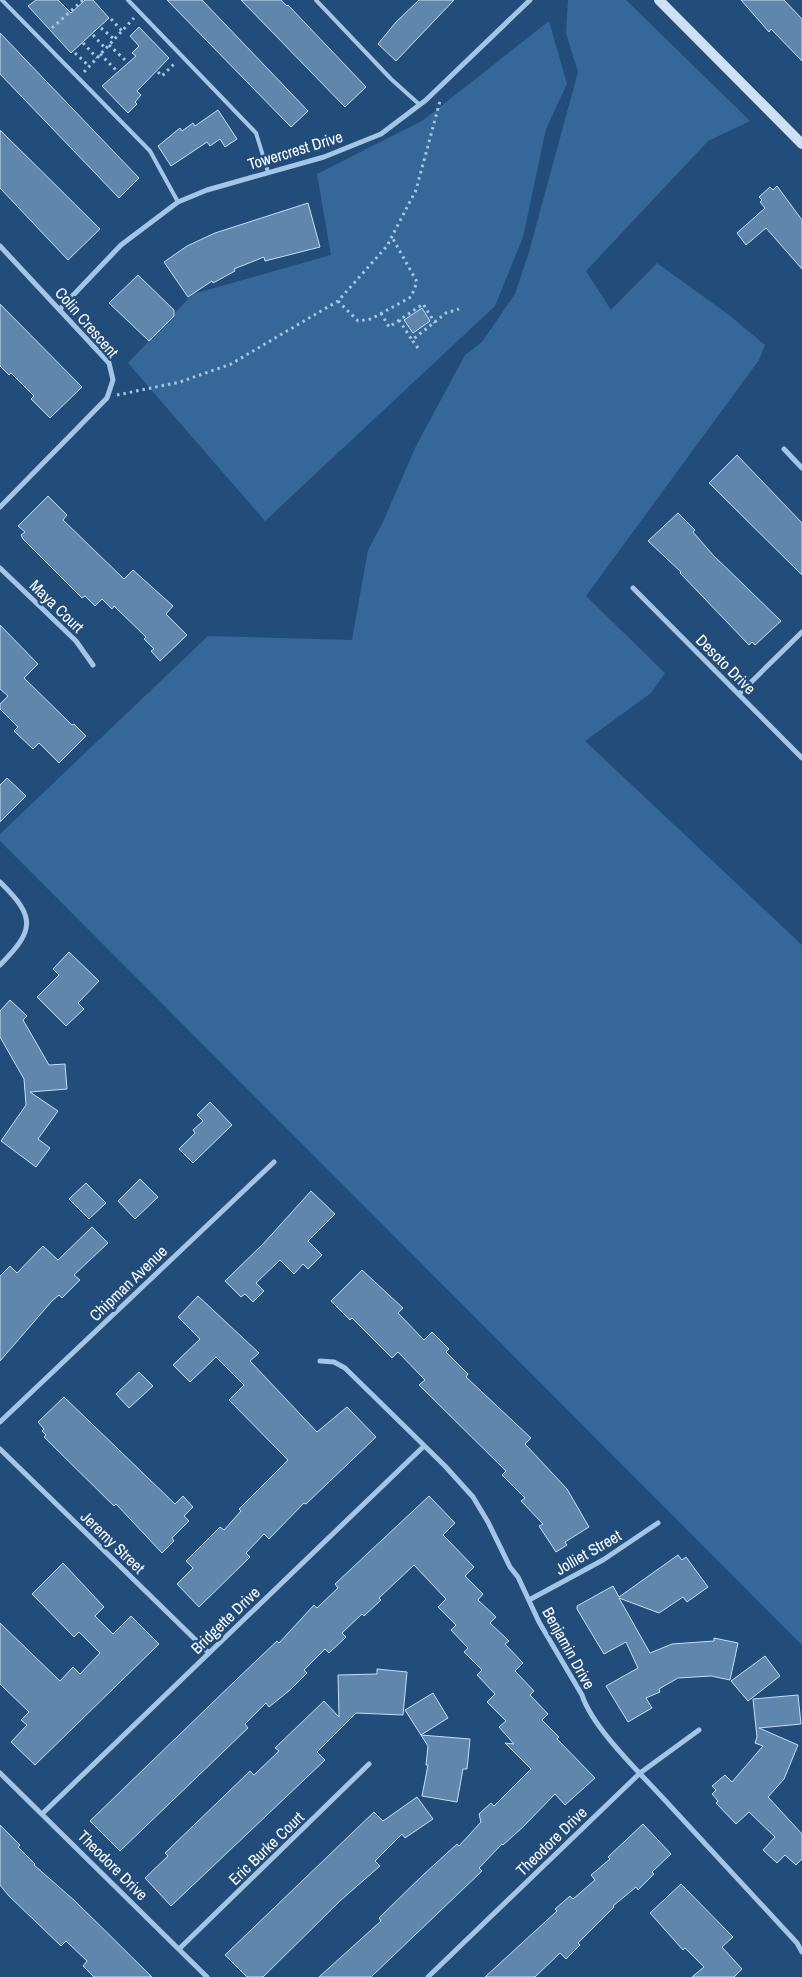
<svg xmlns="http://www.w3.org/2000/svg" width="802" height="1977" font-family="'Archivo Narrow',sans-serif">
<rect width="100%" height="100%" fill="#224d7a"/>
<!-- green -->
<path fill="#356898" d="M568,0h58l124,121 -42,20 -122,130 25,39 46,-47 72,52 36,30 -6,15 -173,236 79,77 -14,20 -66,48 217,204v700l-802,-804v-7l208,-198 144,4 16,-90 15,-28 33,-76 49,-91 17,-13 33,-48 14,-42 49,-180 -12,-39z
M549,21l18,63 -21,45 -23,108 -28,69 -230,215 -137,-158 65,-69 138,-39 -14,-81 105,-53z"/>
<!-- building -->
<path fill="#5f87ae" stroke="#c6def4" d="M36,0h22l13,13 14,-13h8l16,18 -38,35 -43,-47z
M167,0h35l106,111 -17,16z
M241,0h40l6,6 1,-1 78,82 -21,20z
M419,0h35l-58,61 -18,-17 18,-22z
M741,0h43l18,19v42l-31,-32 -2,3z
M139,27l30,31 -32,33 4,4 -6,7 2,2 -9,9 -26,-27 34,-30 -4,-3 7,-7 -9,-10z
M0,33l139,145 -20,20 -119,-124z
M218,110l19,29 -12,8 -5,-8 -10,7 -3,-4 -36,24 -13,-20 22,-18 2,3 11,-8 2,3z
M0,130l100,99 -32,31 -68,-72z
M777,186l25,34v49l-36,-41 -20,17 -9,-12 28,-25 -5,-6 2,-2 -3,-3 11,-10 3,3z
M308,203l12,44 -55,14 -1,-4 -30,12 1,2 -22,12 -1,-2 -24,16 -24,-35 23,-16 28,-13z
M138,275l36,35v6l-25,25 -40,-38z
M0,304l82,83 -32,31 -19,-19 3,-3 -23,-23 -2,2 -9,-9z
M422,308l8,13 -17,12 -9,-13z
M737,455l65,68v52l-93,-92z
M48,496l19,19 -4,5 61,59 9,-9 40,36 -7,8 21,21 -27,26 -9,-10 3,-2 -10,-10 2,-2 -32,-31 -2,3 -10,-10 -7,7 -10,-10 -3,2 -59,-59 -2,-4 4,-3 -7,-6z
M678,513l17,17 -2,2 20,23 68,66 -26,24 -3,-3 -3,3 -69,-72 1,-1 -33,-31z
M0,625l38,39 -14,14 48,47 2,-1 12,12 -27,27 -20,-20 -6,6 -19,-18 4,-4 -18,-18v-5l8,-8 -8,-7z
M7,778l19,18 -26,26v-37z
M69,952l30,29 -21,22 6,6 -18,17 -29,-29 22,-22 -6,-6z
M10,1000l17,16 -4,4 26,45 16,-1 2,25 -37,3 28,19 -20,28 12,9 -14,19 -35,-26 25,-36 -2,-26 -24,-42v-26z
M210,1102l22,23 -39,38 -14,-14 16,-16 -2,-3 10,-9 -6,-6z
M140,1179l18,18 -23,22 -17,-18z
M86,1183l20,20 -17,16 -20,-20z
M311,1191l24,23 -27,27 14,14 -14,14 -5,-5 -9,10 -14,-14 -24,23 8,8 -11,11 -8,-8 -4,3 -16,-16 38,-37z
M92,1227l16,16 -34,32 6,5 -18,18 -3,-3 -7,6 -52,60v-85l10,-10 7,7 26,-27 15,14z
M362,1270l41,38 -5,5 26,27 8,-8 17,17 -3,3 22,22 -2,3 65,61 -6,6 42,45 22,38 -24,15 2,3 -11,7 -17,-26 4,-2 -22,-23 4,-3 -23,-23 4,-4 -87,-86 6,-5 -27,-28 -6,6 -40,-40 -2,2 -19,-19z
M198,1296l61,57 -9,8 67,71 30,-25 29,30 -70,67 -2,-1 -35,36 -5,-5 -18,19 4,4 -51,50 -22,-23 16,-16 -7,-7 34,-34 4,3 17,-19 -2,-2 49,-49 -59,-60 15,-15 -28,-28 -26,25 -17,-17 27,-26 -22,-22z
M139,1372l14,14 -24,22 -13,-14z
M64,1397l111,107 8,-8 10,11 -9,9 5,5 -17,17 2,3 -12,12 -46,-49 -2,2 -70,-69 2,-2 -4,-4 2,-2 -6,-7z
M429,1496l26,27 -12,12 31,32 -9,9 18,18 -5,6 18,17 -6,6 19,18 -4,3 18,19 -8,8 19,20 -4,4 18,19 -6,6 17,17 -2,2 38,39 -30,27 -10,-11 -32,33 -20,18 -1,-1 -23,24 3,3 -111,106h-52l62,-56 -2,-3 44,-43 34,-31 2,2 22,-24 -2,-8 12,-11 3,3 37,-37 -26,-26 9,1 -15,-17 7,-6 -19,-19 8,-8 -18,-19 5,-5 -18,-18 4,-4 -17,-18 5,-5 -18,-18 8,-8 -32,-34 -35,33 2,2 -17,16 -2,-2 -20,19 4,4 -17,16 -4,-4 -21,21 3,3 -17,17 -21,17 -3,-4 -21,21 3,4 -128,123 -30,-30 146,-141 41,-39 2,2 35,-38 3,3 21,-20 -3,-4z
M678,1555l4,5 4,-3 22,30 -21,15 -4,-5 -24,16 -40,-15 31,55 22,-9 42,-3v-3l24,5 -8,37 -19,-4 -33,2 -19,11 1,3 -14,6 6,10 -24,14 -22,-36 32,-18 -12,-26 -22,12 -27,-45v-3l36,-20 6,11z
M63,1563l41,44 -9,9 18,18 18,-18 28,28 -124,121 -24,-23 16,-17 -6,-5 8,-8 -29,-28v-61l60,58 13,-14 7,7 20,-21 -21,-21 -5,5 -42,-43z
M765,1656l15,20 -32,25 -17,-20z
M377,1669l30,3 -4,43 -47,-2 -39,39 8,8 -154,146 -26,-28 23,-22 -3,-3 85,-82 4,4 25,-24 -4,-3 49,-47 15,16 -1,-42 39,-1z
M433,1693l15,25 -27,17 49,4 -3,30h-4l-6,33 -35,-6 6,-31h-2l2,-19 -23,-36z
M798,1695l3,29 -42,4 39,17 -14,34 -16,18 34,37v25l-6,6 -11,-10 -8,8 -14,-13 12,-13 -26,-25 -13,12 -20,-21 2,-2 -6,-7 4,-4 -4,-4 13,-11 7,7 31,-36 -8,-3 2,-6 -4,-38z
M417,1797l16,22 -28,19 -3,-4 -27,27 5,5 -39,34 -78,77h-16l-22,-22 149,-143 9,9z
M643,1824l28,30 -19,18 2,2 -16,16 -2,-3 -23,19 1,1 -36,36 2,2 -14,14 -6,-6 -25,24h-50l72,-66 -2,-2 15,-13 3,3 22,-19 -4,-5 19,-16 -2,-2z
M0,1825l20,20 -2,2 17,17 -1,1 41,36 77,76h-58l-11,-11 4,-5 -21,-20 -5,5 -52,-50 -9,-11z
M681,1884l52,53 -11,10 20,22 -8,8h-42l12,-10 -19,-19 -2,2 -33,-37z"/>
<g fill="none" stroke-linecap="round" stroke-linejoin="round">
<!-- path -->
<path stroke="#a4c5e5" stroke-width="3" stroke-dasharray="2.5 4" stroke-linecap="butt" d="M111,19l11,12
M52,28l31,-28
M101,28l13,11
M93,35l12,13
M83,43l14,15
M109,45l16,15
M75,53l14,13
M100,54l17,17
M84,72l50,-54
M158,72l4,4 13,-13
M338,301l20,20 13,-2 40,-22 6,-15 -25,-45
M381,313l8,14 34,-23 12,19
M399,320l13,20
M418,348l-6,-8 34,-27 13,-4
M117,395l63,-13 51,-18 107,-63 49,-55 29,-56 24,-89"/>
<!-- service -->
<path stroke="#a4c5e5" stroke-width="4" d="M2,0l148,151 28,51
M128,0l128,133 12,39
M316,0l75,79 29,26"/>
<!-- minor -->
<path stroke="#a4c5e5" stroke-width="5" d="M0,246l109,117 4,17 -6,18 -107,109
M60,309l61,-64 57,-43 29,-12 117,-33 57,-23 45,-34 104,-100
M784,449l18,19
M0,568l76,73 17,24
M633,588l169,170
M739,694l63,-62
M0,882c36,35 35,48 0,83
M320,1361l14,1 11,6 100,98 28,31 15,25 22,45 8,10 21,45 43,73c10,32 57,77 80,102 45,49 90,98 135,146l5,9
M0,1422l274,-260
M0,1449l209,204
M529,1600l74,-40 55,-37
M0,1773l207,204
M43,1813l381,-367
M179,1949l190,-185
M428,1977l212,-204 59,-43"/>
<!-- secondary -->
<path stroke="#cde0f4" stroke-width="10" d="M659,0l143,144"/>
</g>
<g text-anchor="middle" stroke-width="5" stroke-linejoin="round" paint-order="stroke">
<!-- street labels -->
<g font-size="16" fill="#fff" stroke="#224d7a">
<text transform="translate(295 150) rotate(-17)" y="6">Towercrest Drive</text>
<text transform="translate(87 322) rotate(49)" y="6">Colin Crescent</text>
<text transform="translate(57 606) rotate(44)" y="6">Maya Court</text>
<text transform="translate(726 664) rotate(45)" y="6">Desoto Drive</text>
<text transform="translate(128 1283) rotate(-44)" y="6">Chipman Avenue</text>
<text transform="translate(113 1542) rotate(44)" y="6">Jeremy Street</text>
<text transform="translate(588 1552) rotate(-30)" y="6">Jolliet Street</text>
<text transform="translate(225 1620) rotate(-44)" y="6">Bridgette Drive</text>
<text transform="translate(569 1648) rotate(61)" y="6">Benjamin Drive</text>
<text transform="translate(551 1841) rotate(-44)" y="6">Theodore Drive</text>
<text transform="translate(266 1848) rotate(-44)" y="6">Eric Burke Court</text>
<text transform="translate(113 1865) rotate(45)" y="6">Theodore Drive</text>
</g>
</g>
</svg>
